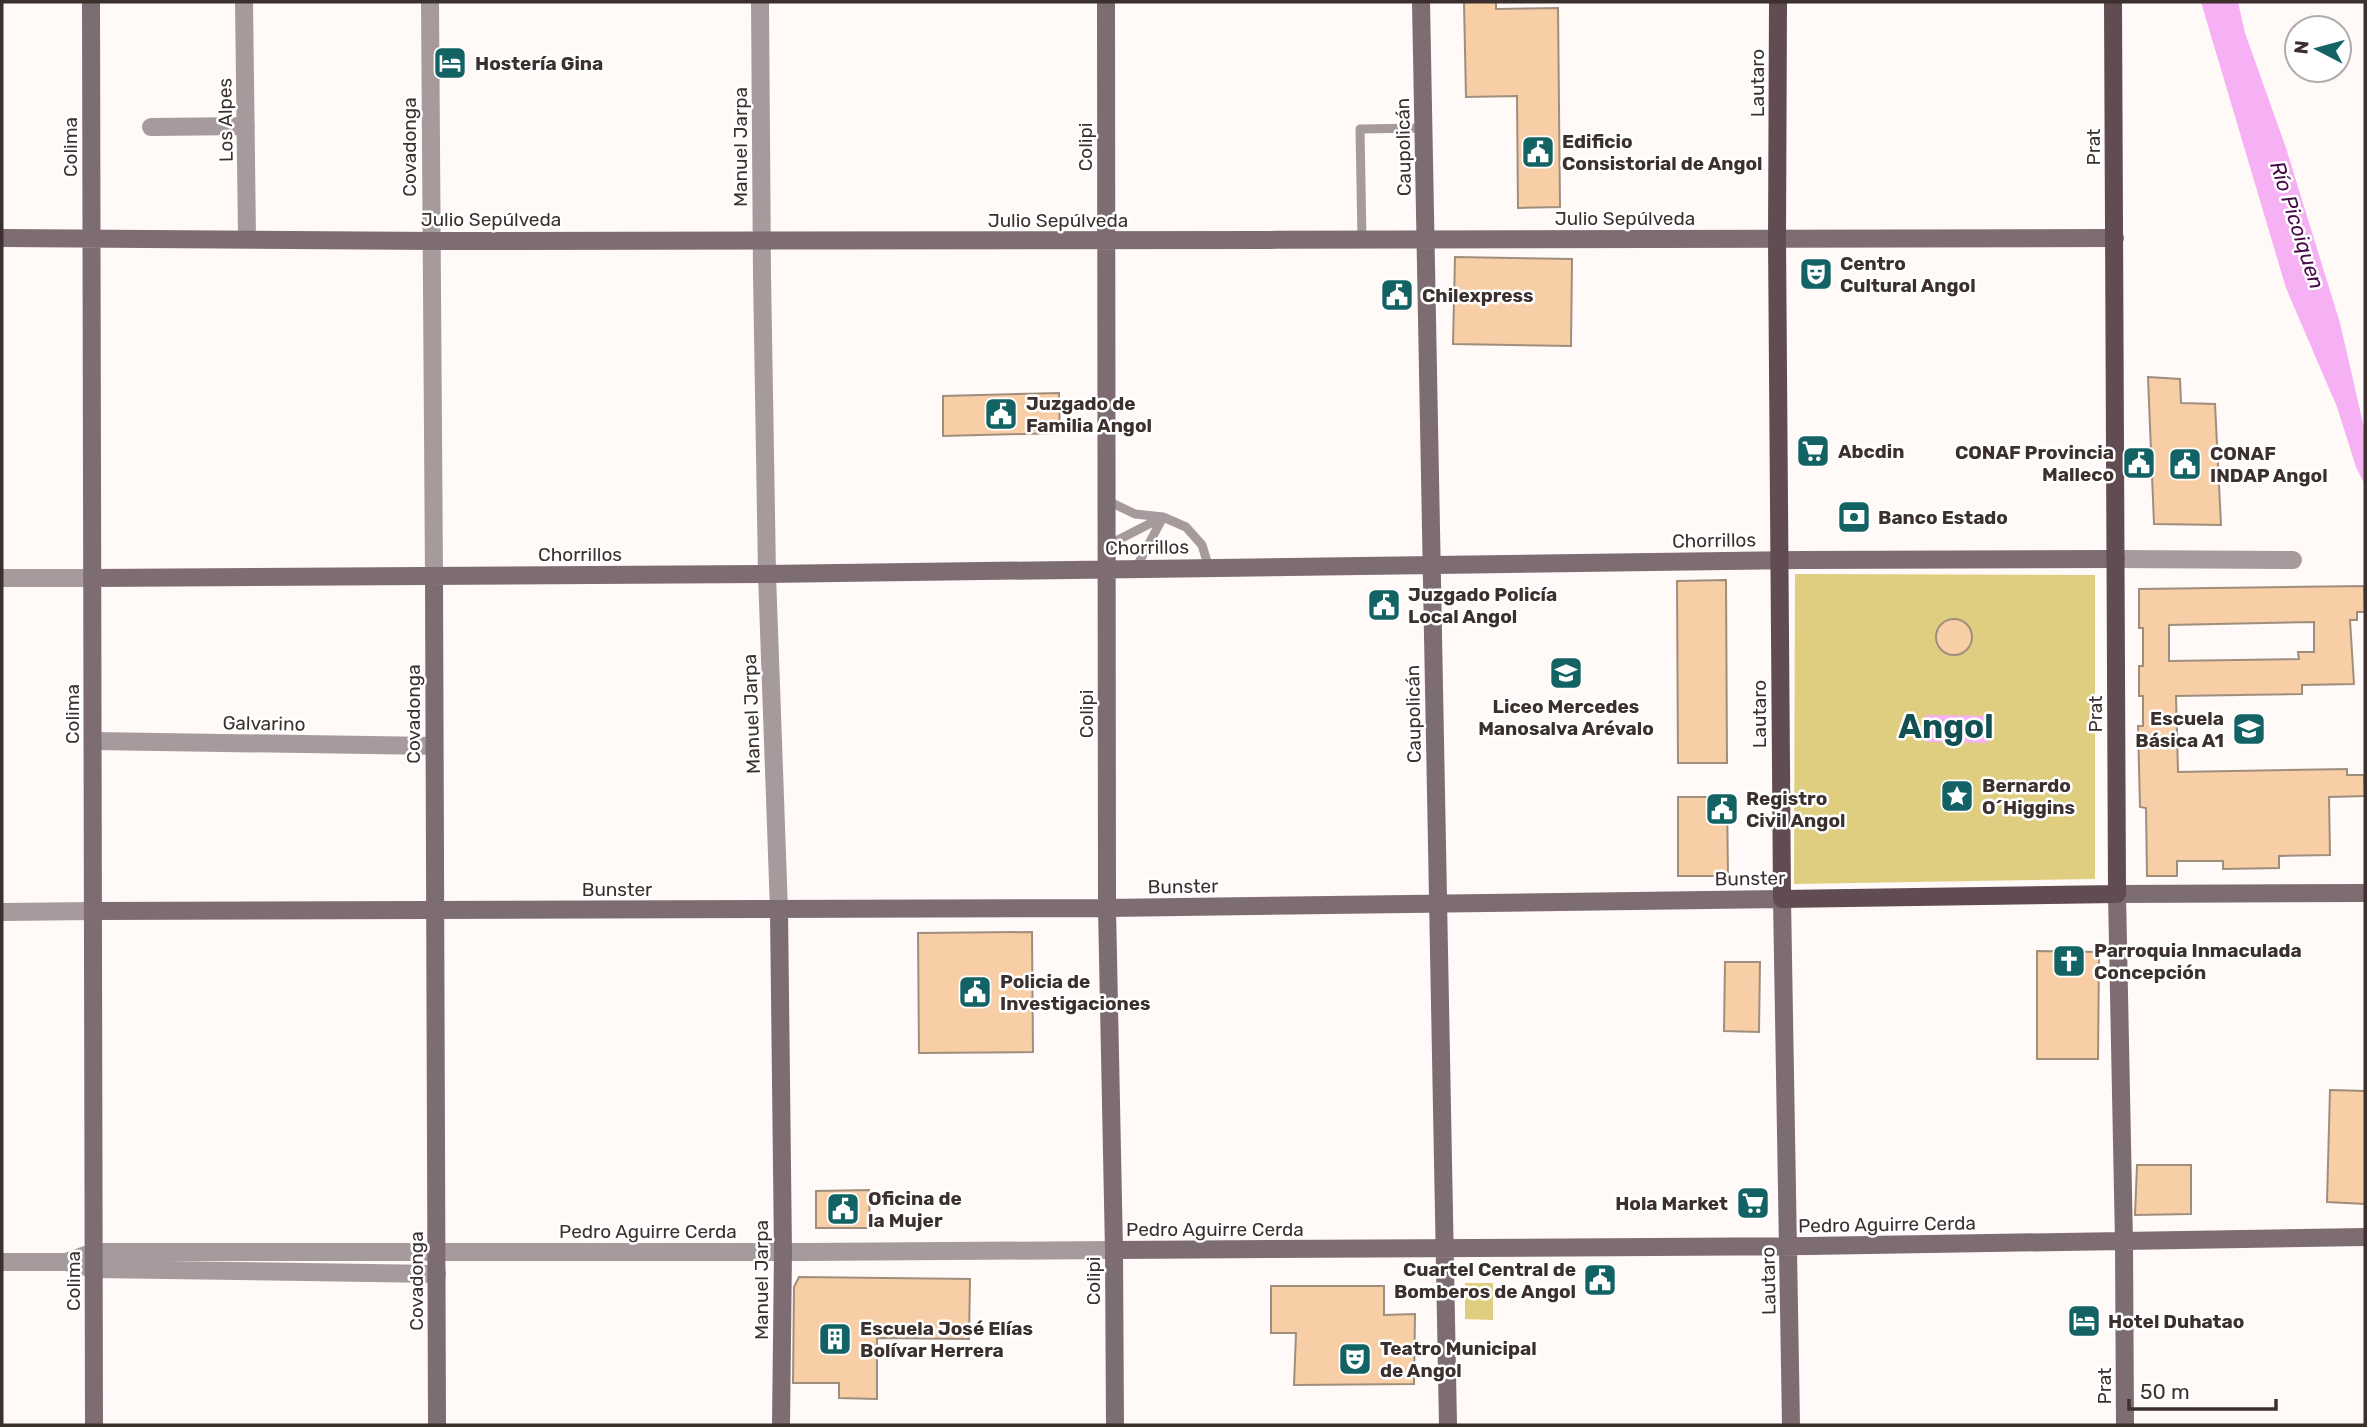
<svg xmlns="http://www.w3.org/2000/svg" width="2367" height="1427" font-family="Rubik,sans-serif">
<rect width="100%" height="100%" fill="#fff9f7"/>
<!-- green -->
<path fill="#dfce80" d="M1795,574l300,1v304l-301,5z
M1465,1283h28v37l-28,-1z"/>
<!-- water -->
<path fill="#f5b1f4" d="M2201,2h37l7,31 41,115 54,175 25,109v53l-9,-18 -19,-60 -51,-119z
M1926,715l61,1v27l-62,-1z"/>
<!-- building -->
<path fill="#f8cea6" stroke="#a08e7d" stroke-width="2" fill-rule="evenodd" d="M1464,2h32v7l62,-1 2,199 -42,1 -1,-112 -51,1z
M1455,257l117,2 -1,87 -118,-2z
M2148,377l32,2 1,24 34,1 6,121 -67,-1z
M1059,393l1,40 -117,3v-40z
M1726,580l1,183h-49l-1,-182z
M2364,586l1,26h-8v8h-7l4,64 -52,1v9l-126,2 2,76 169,-3v6h17l1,21 -36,1 1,58 -51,1v12l-56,1v-8h-46v15h-30l-1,-68 -6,-1 -2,-81h5v-30h-4v-30h4v-38h-4v-39zM2314,622v30h-16l1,7 -130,2v-36z
M1936 637a18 18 0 1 1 36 0a18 18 0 1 1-36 0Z
M1678,797h49l1,79h-50z
M1032,932l1,120 -114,1 -1,-120z
M2037,951l62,1 -1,107h-61z
M1725,962h35l-1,70 -35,-1z
M2330,1090l35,1v113l-38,-2z
M2137,1165h54v49l-56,1z
M869,1190l1,38h-54v-37z
M799,1277l171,2 -1,60 -92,-1v61l-38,-1v-15h-46l1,-96z
M1271,1286h113v29l31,-1 -1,70 -120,1 2,-52h-25z"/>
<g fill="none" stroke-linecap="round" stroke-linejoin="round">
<!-- lane -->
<path stroke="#a69a9d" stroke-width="9" d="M1362,240l-2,-111 63,-1
M1108,501l27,13 28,3 23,10 16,18 7,23
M1108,545l53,-27
M1136,568l26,-49"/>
<!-- street -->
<path stroke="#a69a9d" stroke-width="18" d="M244,2l3,236
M430,2l4,574
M760,2l2,272 5,300 12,336
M151,127l95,-1
M2116,559l177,1
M2,578h90
M93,741l341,5
M2,912l91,-1
M2,1262h64l28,7 343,5
M66,1262l28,-10h710l310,-2"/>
<!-- secondary -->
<path stroke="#7d6c71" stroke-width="18" d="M91,2l3,1423
M1106,2l1,906 7,342 1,175
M1421,2l27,1423
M2,238c145,0 290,3 435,3 559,-1 1119,-1 1678,-3
M434,576l3,849
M92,578l675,-4 1034,-14 315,-1
M779,910l4,342 -2,173
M93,911l1014,-3 675,-9 9,526
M1114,1250l695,-4 556,-9
M2125,1425l-1,-183 -7,-348 248,-1"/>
<!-- primary -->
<path stroke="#604c52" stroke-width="18" d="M1778,2l-1,237 5,660 335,-5 -4,-892"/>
</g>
<!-- icons -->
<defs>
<symbol id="hotel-square" viewBox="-11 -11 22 22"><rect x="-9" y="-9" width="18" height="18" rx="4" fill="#136364" stroke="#fff"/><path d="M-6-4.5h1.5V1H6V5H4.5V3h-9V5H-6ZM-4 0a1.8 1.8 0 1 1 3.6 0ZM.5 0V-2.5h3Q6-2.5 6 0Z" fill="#fff"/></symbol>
<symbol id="civic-square" viewBox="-11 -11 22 22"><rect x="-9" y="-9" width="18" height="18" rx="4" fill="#136364" stroke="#fff"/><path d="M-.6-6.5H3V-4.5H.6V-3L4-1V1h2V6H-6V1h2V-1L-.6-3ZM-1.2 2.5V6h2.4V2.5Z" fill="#fff"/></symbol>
<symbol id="theatre-square" viewBox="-11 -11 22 22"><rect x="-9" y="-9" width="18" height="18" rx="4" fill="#136364" stroke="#fff"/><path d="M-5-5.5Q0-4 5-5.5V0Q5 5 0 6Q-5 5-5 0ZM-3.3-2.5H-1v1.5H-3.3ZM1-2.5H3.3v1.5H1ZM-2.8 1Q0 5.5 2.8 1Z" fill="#fff"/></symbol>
<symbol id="supermarket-square" viewBox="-11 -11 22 22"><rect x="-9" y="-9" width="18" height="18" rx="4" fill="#136364" stroke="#fff"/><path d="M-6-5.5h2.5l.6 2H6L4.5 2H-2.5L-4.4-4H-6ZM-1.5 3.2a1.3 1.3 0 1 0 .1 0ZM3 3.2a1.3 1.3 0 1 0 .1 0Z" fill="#fff"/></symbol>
<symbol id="bank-square" viewBox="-11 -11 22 22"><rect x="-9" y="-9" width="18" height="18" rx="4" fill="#136364" stroke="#fff"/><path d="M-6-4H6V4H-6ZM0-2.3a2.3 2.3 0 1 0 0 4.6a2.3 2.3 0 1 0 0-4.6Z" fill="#fff"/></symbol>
<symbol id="school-square" viewBox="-11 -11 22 22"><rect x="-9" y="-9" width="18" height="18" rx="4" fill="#136364" stroke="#fff"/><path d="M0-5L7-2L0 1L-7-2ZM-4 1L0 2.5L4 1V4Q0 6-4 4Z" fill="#fff"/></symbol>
<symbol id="sight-square" viewBox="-11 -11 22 22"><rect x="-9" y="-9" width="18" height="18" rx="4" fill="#136364" stroke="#fff"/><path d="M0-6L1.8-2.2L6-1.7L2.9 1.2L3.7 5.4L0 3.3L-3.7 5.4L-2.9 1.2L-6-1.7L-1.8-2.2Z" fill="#fff"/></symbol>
<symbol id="church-square" viewBox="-11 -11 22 22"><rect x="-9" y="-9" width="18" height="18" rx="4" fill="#136364" stroke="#fff"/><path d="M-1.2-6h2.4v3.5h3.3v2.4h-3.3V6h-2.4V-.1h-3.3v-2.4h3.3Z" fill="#fff"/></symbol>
<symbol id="building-square" viewBox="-11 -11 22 22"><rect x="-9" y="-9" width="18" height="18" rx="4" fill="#136364" stroke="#fff"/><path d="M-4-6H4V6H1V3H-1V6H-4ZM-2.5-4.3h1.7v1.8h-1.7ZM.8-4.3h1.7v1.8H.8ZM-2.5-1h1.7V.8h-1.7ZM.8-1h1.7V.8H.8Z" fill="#fff"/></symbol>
</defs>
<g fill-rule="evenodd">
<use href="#hotel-square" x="431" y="44" width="38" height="38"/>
<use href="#civic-square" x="1519" y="133" width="38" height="38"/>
<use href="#theatre-square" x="1797" y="255" width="38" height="38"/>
<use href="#civic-square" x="1378" y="276" width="38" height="38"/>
<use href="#civic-square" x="982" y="395" width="38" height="38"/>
<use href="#supermarket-square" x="1794" y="432" width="38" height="38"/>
<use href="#civic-square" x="2120" y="444" width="38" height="38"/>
<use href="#civic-square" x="2166" y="445" width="38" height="38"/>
<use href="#bank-square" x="1835" y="498" width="38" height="38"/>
<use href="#civic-square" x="1365" y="586" width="38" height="38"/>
<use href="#school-square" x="1547" y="654" width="38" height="38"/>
<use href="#school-square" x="2230" y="710" width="38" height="38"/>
<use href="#sight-square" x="1938" y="777" width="38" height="38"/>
<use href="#civic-square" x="1703" y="790" width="38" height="38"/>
<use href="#church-square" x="2050" y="942" width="38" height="38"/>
<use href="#civic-square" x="956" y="973" width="38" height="38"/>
<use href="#supermarket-square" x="1734" y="1184" width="38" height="38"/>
<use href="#civic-square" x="824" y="1190" width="38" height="38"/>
<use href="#civic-square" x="1581" y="1261" width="38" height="38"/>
<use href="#hotel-square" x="2065" y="1302" width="38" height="38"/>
<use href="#building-square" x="816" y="1320" width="38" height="38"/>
<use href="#theatre-square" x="1336" y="1340" width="38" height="38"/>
</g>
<g text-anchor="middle" stroke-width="5" stroke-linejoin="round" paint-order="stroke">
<!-- poi labels -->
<g font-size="19" font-weight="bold" fill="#3b302e" stroke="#fff" text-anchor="start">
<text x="475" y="70">Hostería Gina</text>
<text x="1562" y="148">Edificio<tspan x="1562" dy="22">Consistorial de Angol</tspan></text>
<text x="1840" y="270">Centro<tspan x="1840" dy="22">Cultural Angol</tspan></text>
<text x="1422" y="302">Chilexpress</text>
<text x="1026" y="410">Juzgado de<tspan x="1026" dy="22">Familia Angol</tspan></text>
<text x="1838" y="458">Abcdin</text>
<text x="2114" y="459" text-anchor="end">CONAF Provincia<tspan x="2114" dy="22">Malleco</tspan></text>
<text x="2210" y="460">CONAF<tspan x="2210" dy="22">INDAP Angol</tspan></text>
<text x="1878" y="524">Banco Estado</text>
<text x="1408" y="601">Juzgado Policía<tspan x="1408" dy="22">Local Angol</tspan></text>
<text x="1566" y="713" text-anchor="middle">Liceo Mercedes<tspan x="1566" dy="22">Manosalva Arévalo</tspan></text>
<text x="2224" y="725" text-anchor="end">Escuela<tspan x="2224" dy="22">Básica A1</tspan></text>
<text x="1982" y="792">Bernardo<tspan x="1982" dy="22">O´Higgins</tspan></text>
<text x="1746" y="805">Registro<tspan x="1746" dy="22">Civil Angol</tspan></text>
<text x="2094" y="957">Parroquia Inmaculada<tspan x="2094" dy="22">Concepción</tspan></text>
<text x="1000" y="988">Policia de<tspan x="1000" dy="22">Investigaciones</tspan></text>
<text x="868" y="1205">Oficina de<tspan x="868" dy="22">la Mujer</tspan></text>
<text x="1728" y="1210" text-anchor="end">Hola Market</text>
<text x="1576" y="1276" text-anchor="end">Cuartel Central de<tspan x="1576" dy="22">Bomberos de Angol</tspan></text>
<text x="2108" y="1328">Hotel Duhatao</text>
<text x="860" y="1335">Escuela José Elías<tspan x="860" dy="22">Bolívar Herrera</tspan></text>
<text x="1380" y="1355">Teatro Municipal<tspan x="1380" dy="22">de Angol</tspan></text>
</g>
<!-- street labels -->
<g font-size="19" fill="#3b302e" stroke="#fff">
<text transform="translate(1757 83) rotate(-90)" y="7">Lautaro</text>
<text transform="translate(225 120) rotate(-91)" y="7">Los Alpes</text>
<text transform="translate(70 147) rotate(-90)" y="7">Colima</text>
<text transform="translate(409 147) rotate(-90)" y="7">Covadonga</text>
<text transform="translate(740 147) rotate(-90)" y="7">Manuel Jarpa</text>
<text transform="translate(1085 147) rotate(-90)" y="7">Colipi</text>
<text transform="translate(1403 147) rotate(-91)" y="7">Caupolicán</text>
<text transform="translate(2093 147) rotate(-90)" y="7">Prat</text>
<text x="1625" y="225">Julio Sepúlveda</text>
<text x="491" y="226">Julio Sepúlveda</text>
<text x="1058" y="227">Julio Sepúlveda</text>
<text transform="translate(1714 540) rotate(-1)" y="7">Chorrillos</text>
<text transform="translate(1147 547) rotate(-1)" y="7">Chorrillos</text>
<text x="580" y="561">Chorrillos</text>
<text transform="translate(72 714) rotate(-90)" y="7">Colima</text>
<text transform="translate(413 714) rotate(-90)" y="7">Covadonga</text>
<text transform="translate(751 714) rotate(-92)" y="7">Manuel Jarpa</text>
<text transform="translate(1086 714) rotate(-90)" y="7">Colipi</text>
<text transform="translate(1413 714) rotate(-91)" y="7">Caupolicán</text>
<text transform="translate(1759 714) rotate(-90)" y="7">Lautaro</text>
<text transform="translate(2095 714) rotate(-90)" y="7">Prat</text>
<text transform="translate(264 723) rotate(1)" y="7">Galvarino</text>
<text transform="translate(1750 878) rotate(-1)" y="7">Bunster</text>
<text transform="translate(1183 886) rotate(-1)" y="7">Bunster</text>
<text x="617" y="896">Bunster</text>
<text transform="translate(1887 1224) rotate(-1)" y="7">Pedro Aguirre Cerda</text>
<text x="1215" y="1236">Pedro Aguirre Cerda</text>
<text x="648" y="1238">Pedro Aguirre Cerda</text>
<text transform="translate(761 1280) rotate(-90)" y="7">Manuel Jarpa</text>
<text transform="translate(73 1281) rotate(-90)" y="7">Colima</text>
<text transform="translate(416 1281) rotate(-90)" y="7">Covadonga</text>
<text transform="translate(1093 1281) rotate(-90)" y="7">Colipi</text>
<text transform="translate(1768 1281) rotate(-91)" y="7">Lautaro</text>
<text transform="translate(2104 1386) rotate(-90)" y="7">Prat</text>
</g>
<!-- water labels -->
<g font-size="21" font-style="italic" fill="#470b49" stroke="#fff">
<text transform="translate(2297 225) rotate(72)" y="7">Río Picoiquen</text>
</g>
<!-- town labels -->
<g font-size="33" font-weight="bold" fill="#135051" stroke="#fff">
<text x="1946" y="738">Angol</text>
</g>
</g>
<!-- border -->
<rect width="2367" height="1427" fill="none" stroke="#3b302e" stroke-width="7"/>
<!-- north arrow -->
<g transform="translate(2318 49) rotate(276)"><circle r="33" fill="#ffffff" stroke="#b1acab" stroke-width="2"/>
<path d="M0-5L12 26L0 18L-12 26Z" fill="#136364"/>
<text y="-10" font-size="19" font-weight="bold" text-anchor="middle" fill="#3b302e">N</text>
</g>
<!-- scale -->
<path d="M2129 1399v10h147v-10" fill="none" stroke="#3b302e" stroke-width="3.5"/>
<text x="2140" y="1399" font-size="21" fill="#3b302e" stroke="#ffffff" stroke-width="5" paint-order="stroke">50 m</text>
</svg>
